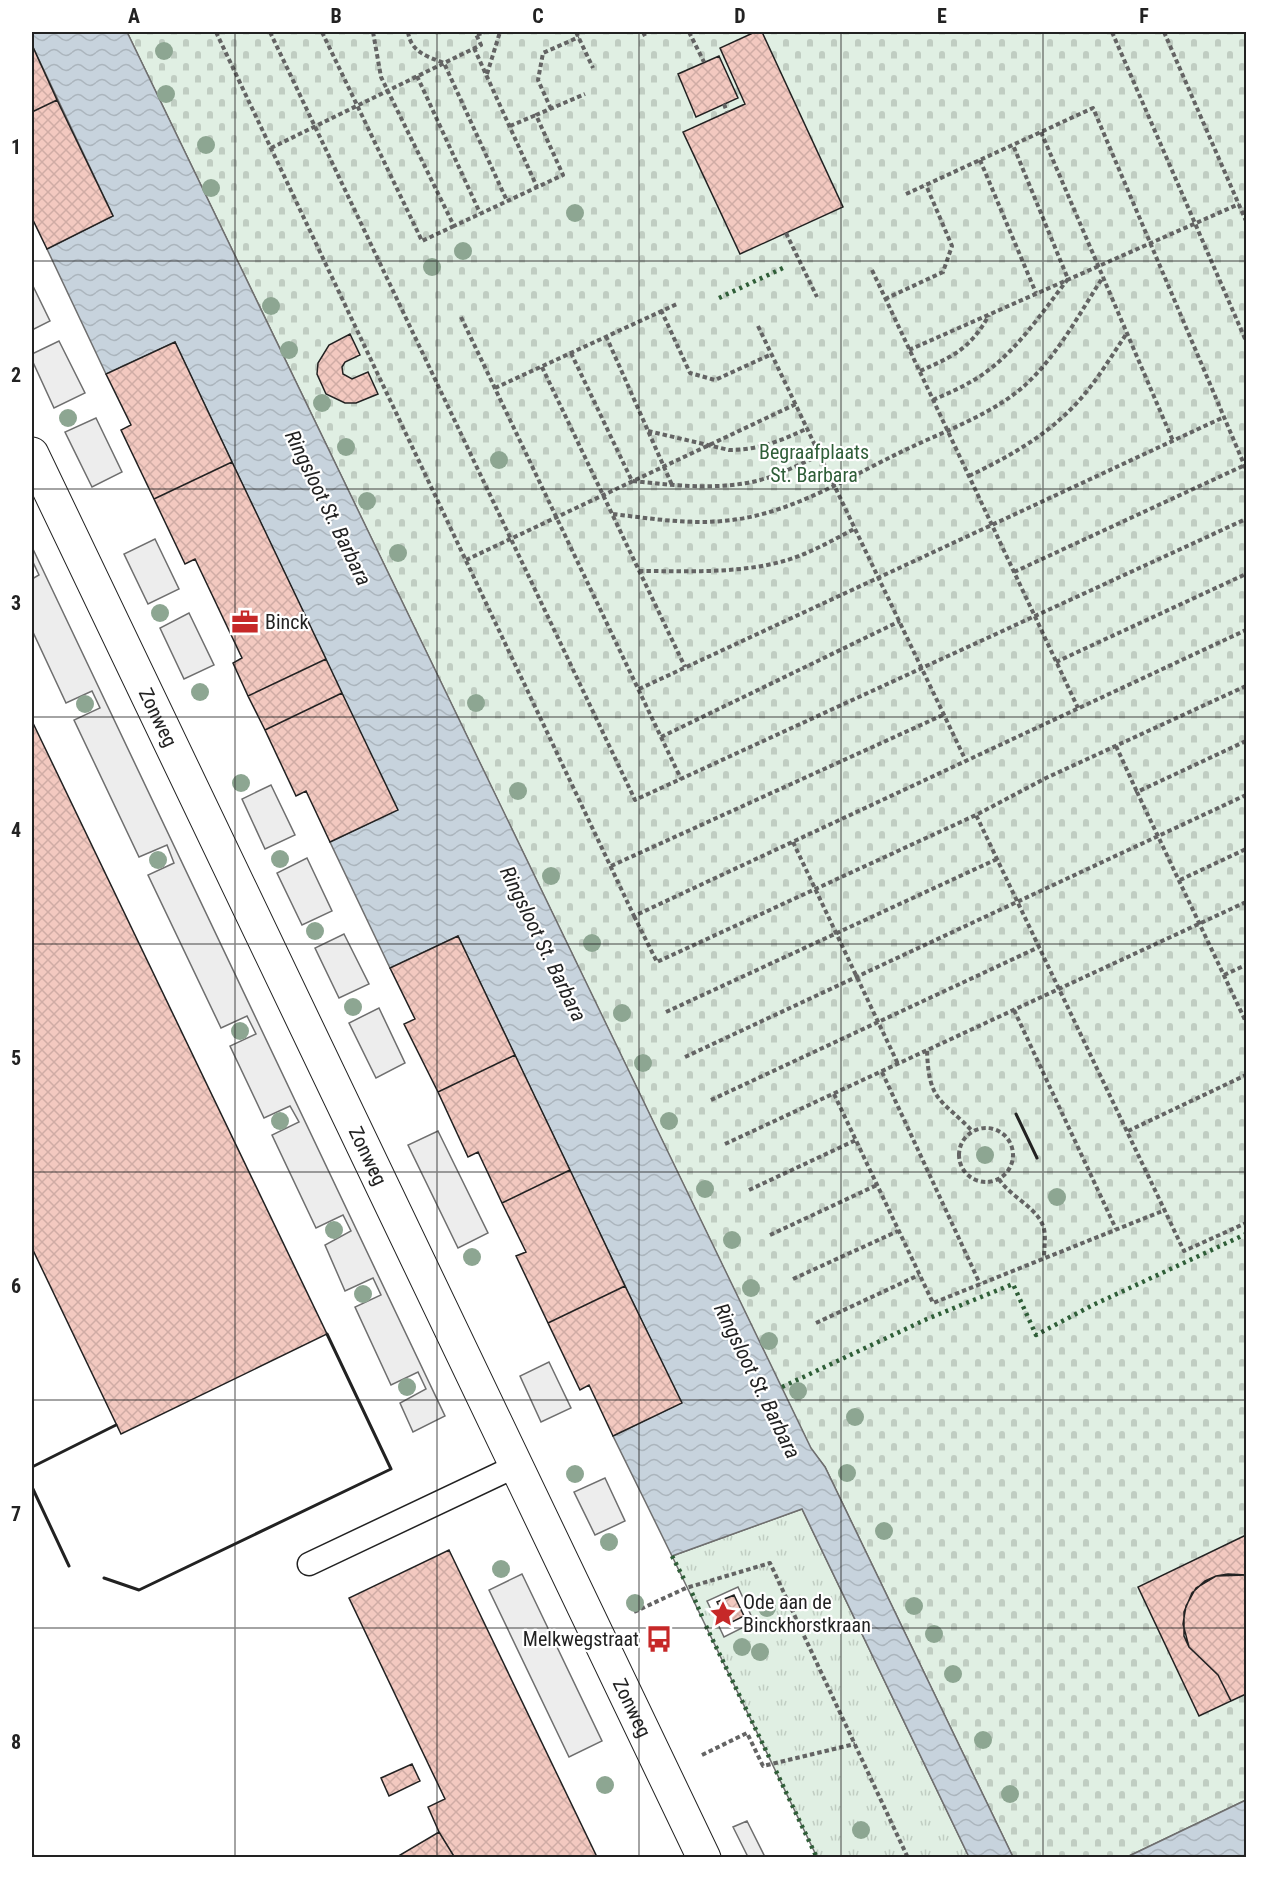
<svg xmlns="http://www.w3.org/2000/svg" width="1278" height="1889" font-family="'Roboto Condensed',sans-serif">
<defs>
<pattern id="grass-tufts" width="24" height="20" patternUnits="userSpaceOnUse" patternTransform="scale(1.5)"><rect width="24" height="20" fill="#e0efe3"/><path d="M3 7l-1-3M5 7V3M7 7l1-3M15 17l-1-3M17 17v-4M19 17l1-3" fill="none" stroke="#c0cdc2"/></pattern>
<pattern id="cemetery-stones" width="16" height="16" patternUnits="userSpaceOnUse" patternTransform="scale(1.5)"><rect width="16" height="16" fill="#e0efe3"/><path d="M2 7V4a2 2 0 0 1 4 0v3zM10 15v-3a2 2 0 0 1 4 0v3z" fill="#c0cdc2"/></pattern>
<pattern id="water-waves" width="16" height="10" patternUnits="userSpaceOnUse" patternTransform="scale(1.5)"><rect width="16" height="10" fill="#c7d3dd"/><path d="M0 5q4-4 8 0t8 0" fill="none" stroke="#abb5bd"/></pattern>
<pattern id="building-cross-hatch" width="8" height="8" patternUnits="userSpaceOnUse" patternTransform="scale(1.5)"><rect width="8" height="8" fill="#f3c9c0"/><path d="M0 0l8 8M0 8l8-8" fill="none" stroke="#d0aca5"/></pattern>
</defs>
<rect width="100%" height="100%" fill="#fff"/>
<!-- grass -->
<path fill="url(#grass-tufts)" stroke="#6f6f6f" stroke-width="1.5" fill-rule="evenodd" d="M802,1509l167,348h-152l-145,-301zM738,1587l16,35 -30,15 -17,-36z"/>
<!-- cemetery -->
<path fill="url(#cemetery-stones)" stroke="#6f6f6f" stroke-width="1.5" d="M127,32h1119v1768l-119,57h-114l-188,-390 -14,-18z"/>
<!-- parking -->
<path fill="#ededed" stroke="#6f6f6f" stroke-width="1.5" d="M32,284l18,37 -18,9z
M59,341l26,52 -31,15 -22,-48v-6z
M96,418l26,54 -30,15 -27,-55z
M155,539l24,50 -31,15 -24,-50z
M32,547l413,869 -32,16 -13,-29 26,-14 -8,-17 -27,13 -36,-78 26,-12 -8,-17 -28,13 -20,-46 26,-14 -8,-16 -27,13 -44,-93 27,-13 -9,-16 -26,12 -34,-72 26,-12 -9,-18 -26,12 -73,-153 26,-12 -7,-18 -28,12 -65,-137 26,-12 -8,-17 -26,12 -34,-73v-51l7,-4 -7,-15z
M189,613l25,52 -30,14 -24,-51z
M271,785l24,50 -30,14 -23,-50z
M307,858l25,53 -30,14 -25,-52z
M344,934l25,50 -30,14 -24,-50z
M379,1008l26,55 -29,15 -27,-55z
M438,1131l50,102 -30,15 -50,-103z
M549,1362l22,46 -30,14 -21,-46z
M605,1478l20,43 -30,14 -21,-43z
M522,1574l80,167 -33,16 -80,-167z
M747,1821l18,36h-17l-15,-30z"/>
<!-- water -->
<path fill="url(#water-waves)" stroke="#6f6f6f" stroke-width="1.5" d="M32,32h95l684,1416 14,19 188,390h-44l-167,-348 -130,47 -59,-120 68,-33 -223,-467 -68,32 -60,-126 67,-32 -222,-468 -69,32 -59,-125 66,-33 -81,-171z
M1246,1800v57h-119z"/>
<!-- building -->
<path fill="url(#building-cross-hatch)" stroke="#222" stroke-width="1.5" d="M755,32h7l81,175 -103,47 -57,-122 62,-28 -25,-56z
M32,45l25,55 -25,12z
M719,56l19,42 -42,19 -18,-43z
M57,100l56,116 -66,33 -15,-31v-106z
M350,334l10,21 -15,7 -3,5 1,7 9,5 16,-7 10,22 -22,9h-11l-19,-9 -9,-20 1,-11 11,-18z
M175,342l57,120 -78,37 -33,-69 10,-5 -25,-51z
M232,462l94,197 -78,37 -15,-33 9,-5 -47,-99 -10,5 -31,-65z
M326,659l16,34 -77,37 -17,-34z
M342,693l56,117 -68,32 -24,-51 -10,5 -31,-66z
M32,721l295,613 -206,100 -89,-186z
M458,936l57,119 -77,37 -34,-68 11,-5 -25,-51z
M515,1055l55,115 -68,33 -24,-51 -10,5 -30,-65z
M570,1170l55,116 -77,37 -32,-67 10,-4 -24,-49z
M625,1286l57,117 -69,33 -24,-51 -9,5 -32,-67z
M1246,1535v40l-30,1 -11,5 -13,12 -8,19v24l5,11 29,28 13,26 -32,15 -61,-129z
M449,1550l147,305 -6,3h-135l-16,-26 -11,-25 17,-8 -96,-201z
M1228,1574l18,1v119l-15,7 -13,-26 -29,-28 -6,-23 3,-18 10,-18 20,-12z
M734,1595l10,21 -16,8 -11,-22z
M412,1764l8,17 -31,15 -8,-18z
M439,1832l16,26h-60z"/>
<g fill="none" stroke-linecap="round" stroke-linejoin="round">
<defs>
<path id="lane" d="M309,1564l207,-98"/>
<g id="secondary">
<path id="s1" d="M32,454l672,1404"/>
</g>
</defs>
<!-- lane casing -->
<use href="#lane" stroke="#222" stroke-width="25"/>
<!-- secondary casing -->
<use href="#secondary" stroke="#222" stroke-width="35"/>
<!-- path -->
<path stroke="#646464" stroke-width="4" stroke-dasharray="4.5 3" stroke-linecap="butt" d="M216,32l418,884 612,-286
M270,32l365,768 611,-281
M322,32l100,209 32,-15
M373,32l8,45 73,149 109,-51 -27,-60 49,-21
M408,32c3,20 18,24 36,31l63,138
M576,32l17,36
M643,32l3,6
M689,32l15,30
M1112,32l134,309
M1164,32l82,189
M477,35l8,-3
M474,48l63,139
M487,74l13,-42
M417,76l63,137
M724,104l3,8
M551,109l-13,-29 5,-27 36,-16
M510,126l26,-11
M1041,132l132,309
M271,148l210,-103 -6,-13
M980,160l56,133
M906,194l187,-86 153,361
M786,233l31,64
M872,270l206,438
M885,299l58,-27 9,-26 -26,-61
M661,310l29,63 25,7 57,-26
M461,317l220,462
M758,326l208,435
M606,336l66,149
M909,350l330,-146
M571,353l61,128c40,4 80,9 120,1 24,-5 46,-17 68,-27
M542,367l143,300
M920,371c34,-15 50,-22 69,-56
M495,388l182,-84
M933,400c18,-8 37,-16 53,-28 33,-24 57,-61 82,-93l-55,-134
M648,431l81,19c29,0 52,-9 79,-22
M969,476c37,-18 74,-38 103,-68 22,-22 38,-50 55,-75
M613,514c41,5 84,12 126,5 58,-9 112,-43 164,-68 39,-19 86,-35 120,-64 34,-30 56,-73 80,-110
M466,560l330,-156
M639,571c48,0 98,3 145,-10 25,-7 49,-21 72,-33
M1014,572l231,-107
M1056,662l190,-88
M1246,686l-200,92 -70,37 208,436 62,-28
M639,689l585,-272
M661,737l239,-116
M1246,741l-109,51 109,230
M1116,746l21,46
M793,842l105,222
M611,866l334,-152
M1180,880l66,-31
M634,916l23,46 319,-147
M1224,975l22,-10
M1014,1010l102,219
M666,1012l331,-153
M927,1051c2,52 14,47 46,81
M685,1057l561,-262
M882,1072l98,212
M834,1094l99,209 232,-93
M711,1100l328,-153
M959 1155a27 27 0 1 1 54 0a27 27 0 1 1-54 0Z
M1128,1131l118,-56
M725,1144l521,-242
M999,1179c11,18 40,29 45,50 2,9 0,20 0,29
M749,1190l107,-50
M770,1235l107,-50
M793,1279l105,-48
M816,1323l103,-48
M634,1612l52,-24 84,-25 138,295
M702,1755l45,-22 16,33 92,-22"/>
<!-- lane -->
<use href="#lane" stroke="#fff" stroke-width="22"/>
<!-- secondary -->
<use href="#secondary" stroke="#fff" stroke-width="33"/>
<!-- hedge -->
<path stroke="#2f5e38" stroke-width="4.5" stroke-dasharray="3 4.5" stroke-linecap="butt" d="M719,298l64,-30
M782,1387l145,-68 86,-35 23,51 57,-30 153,-71
M672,1556l13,25
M692,1593l11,26
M706,1626l64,133
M776,1771l41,87"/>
<!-- wall -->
<path stroke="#222" stroke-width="3" d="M1016,1114l21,44
M32,1467l84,-42
M32,1487l37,79
M104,1578l35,12 252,-121 -64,-135
M32,1853l2,5"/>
</g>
<!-- trees -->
<g fill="#8da692">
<circle cx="164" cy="51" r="9"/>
<circle cx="166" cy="94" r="9"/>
<circle cx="206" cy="145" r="9"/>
<circle cx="211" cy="188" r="9"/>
<circle cx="575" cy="213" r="9"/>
<circle cx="463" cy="251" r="9"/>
<circle cx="432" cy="267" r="9"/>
<circle cx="271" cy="306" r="9"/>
<circle cx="289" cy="350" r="9"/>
<circle cx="322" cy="403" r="9"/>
<circle cx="68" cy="418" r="9"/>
<circle cx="346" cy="447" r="9"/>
<circle cx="499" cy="460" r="9"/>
<circle cx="367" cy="501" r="9"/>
<circle cx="398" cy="553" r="9"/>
<circle cx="160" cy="613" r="9"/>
<circle cx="200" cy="692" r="9"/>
<circle cx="476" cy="703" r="9"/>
<circle cx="85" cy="704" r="9"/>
<circle cx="241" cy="783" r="9"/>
<circle cx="518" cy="791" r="9"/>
<circle cx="280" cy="859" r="9"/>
<circle cx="158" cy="860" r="9"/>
<circle cx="551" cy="876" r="9"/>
<circle cx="315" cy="931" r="9"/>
<circle cx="592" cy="943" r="9"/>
<circle cx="353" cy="1007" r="9"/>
<circle cx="622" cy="1013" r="9"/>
<circle cx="240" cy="1031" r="9"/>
<circle cx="643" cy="1063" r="9"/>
<circle cx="280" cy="1121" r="9"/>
<circle cx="669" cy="1121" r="9"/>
<circle cx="985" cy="1155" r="9"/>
<circle cx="705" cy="1189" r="9"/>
<circle cx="1057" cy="1197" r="9"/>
<circle cx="334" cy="1230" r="9"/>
<circle cx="732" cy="1240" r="9"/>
<circle cx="472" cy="1257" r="9"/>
<circle cx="751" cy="1288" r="9"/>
<circle cx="363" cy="1294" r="9"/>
<circle cx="769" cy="1341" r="9"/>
<circle cx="407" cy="1387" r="9"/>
<circle cx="798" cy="1391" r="9"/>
<circle cx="855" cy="1417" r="9"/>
<circle cx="847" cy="1473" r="9"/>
<circle cx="575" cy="1474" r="9"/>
<circle cx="884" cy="1531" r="9"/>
<circle cx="609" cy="1542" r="9"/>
<circle cx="501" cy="1569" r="9"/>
<circle cx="635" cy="1603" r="9"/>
<circle cx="914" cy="1606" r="9"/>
<circle cx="767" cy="1608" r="9"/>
<circle cx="934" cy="1634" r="9"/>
<circle cx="742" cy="1647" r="9"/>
<circle cx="760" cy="1652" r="9"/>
<circle cx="953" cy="1674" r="9"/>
<circle cx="983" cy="1740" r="9"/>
<circle cx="605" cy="1785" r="9"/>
<circle cx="1010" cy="1794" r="9"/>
<circle cx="861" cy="1830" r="9"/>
</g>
<!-- grid -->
<path fill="none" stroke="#222" stroke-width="1.5" stroke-opacity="0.55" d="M235,32v1826M437,32v1826M639,32v1826M841,32v1826M1043,32v1826M32,261h1214M32,489h1214M32,717h1214M32,944h1214M32,1172h1214M32,1400h1214M32,1628h1214"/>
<!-- icons -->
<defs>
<symbol id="office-bare" viewBox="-9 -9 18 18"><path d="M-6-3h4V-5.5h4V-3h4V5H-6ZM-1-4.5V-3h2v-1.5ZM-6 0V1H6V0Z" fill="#c62828" stroke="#fff" stroke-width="2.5" paint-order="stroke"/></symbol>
<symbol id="sight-bare" viewBox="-9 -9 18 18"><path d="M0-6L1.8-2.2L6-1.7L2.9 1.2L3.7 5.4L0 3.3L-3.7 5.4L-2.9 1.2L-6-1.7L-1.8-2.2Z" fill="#c62828" stroke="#fff" stroke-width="2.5" paint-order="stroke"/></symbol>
<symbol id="bus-bare" viewBox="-9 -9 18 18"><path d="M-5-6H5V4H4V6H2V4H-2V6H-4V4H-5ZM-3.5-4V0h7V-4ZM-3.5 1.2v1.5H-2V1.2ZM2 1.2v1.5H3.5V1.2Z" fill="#c62828" stroke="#fff" stroke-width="2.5" paint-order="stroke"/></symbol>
</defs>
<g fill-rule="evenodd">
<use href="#office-bare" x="226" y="603" width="38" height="38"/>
<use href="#sight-bare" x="704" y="1595" width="38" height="38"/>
<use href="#bus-bare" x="640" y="1620" width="38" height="38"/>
</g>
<g text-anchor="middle" stroke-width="4.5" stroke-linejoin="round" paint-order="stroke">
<!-- park labels -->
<g font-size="20" fill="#2f5e38" stroke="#fff">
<text x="814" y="459">Begraafplaats<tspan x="814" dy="23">St. Barbara</tspan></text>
</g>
<!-- poi labels -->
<g font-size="20" fill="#222" stroke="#fff" text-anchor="start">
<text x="265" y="629">Binck</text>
<text x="743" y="1609">Ode aan de<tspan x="743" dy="23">Binckhorstkraan</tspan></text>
<text x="639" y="1646" text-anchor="end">Melkwegstraat</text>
</g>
<!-- street labels -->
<g font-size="20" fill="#222" stroke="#fff">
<text dy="7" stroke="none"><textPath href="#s1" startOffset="292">Zonweg</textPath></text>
<text dy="7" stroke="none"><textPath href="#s1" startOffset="778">Zonweg</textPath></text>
<text dy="7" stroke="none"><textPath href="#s1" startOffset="1390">Zonweg</textPath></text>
</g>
<!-- water labels -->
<g font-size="21" font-style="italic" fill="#222" stroke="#fff">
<text transform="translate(328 508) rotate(64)" y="7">Ringsloot St. Barbara</text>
<text transform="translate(543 944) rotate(64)" y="7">Ringsloot St. Barbara</text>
<text transform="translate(757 1381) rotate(64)" y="7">Ringsloot St. Barbara</text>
</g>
</g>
<!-- border -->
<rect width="1278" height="1889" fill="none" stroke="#ffffff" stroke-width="66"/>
<rect x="33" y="33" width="1212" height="1823" fill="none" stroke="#222" stroke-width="2"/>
<g font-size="20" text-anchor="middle" font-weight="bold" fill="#222">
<text x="134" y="23">A</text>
<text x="336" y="23">B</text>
<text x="538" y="23">C</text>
<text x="740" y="23">D</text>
<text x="942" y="23">E</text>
<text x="1144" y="23">F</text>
<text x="16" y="154">1</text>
<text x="16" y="382">2</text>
<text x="16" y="610">3</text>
<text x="16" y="837">4</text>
<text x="16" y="1065">5</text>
<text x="16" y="1293">6</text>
<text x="16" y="1521">7</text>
<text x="16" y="1749">8</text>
</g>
</svg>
